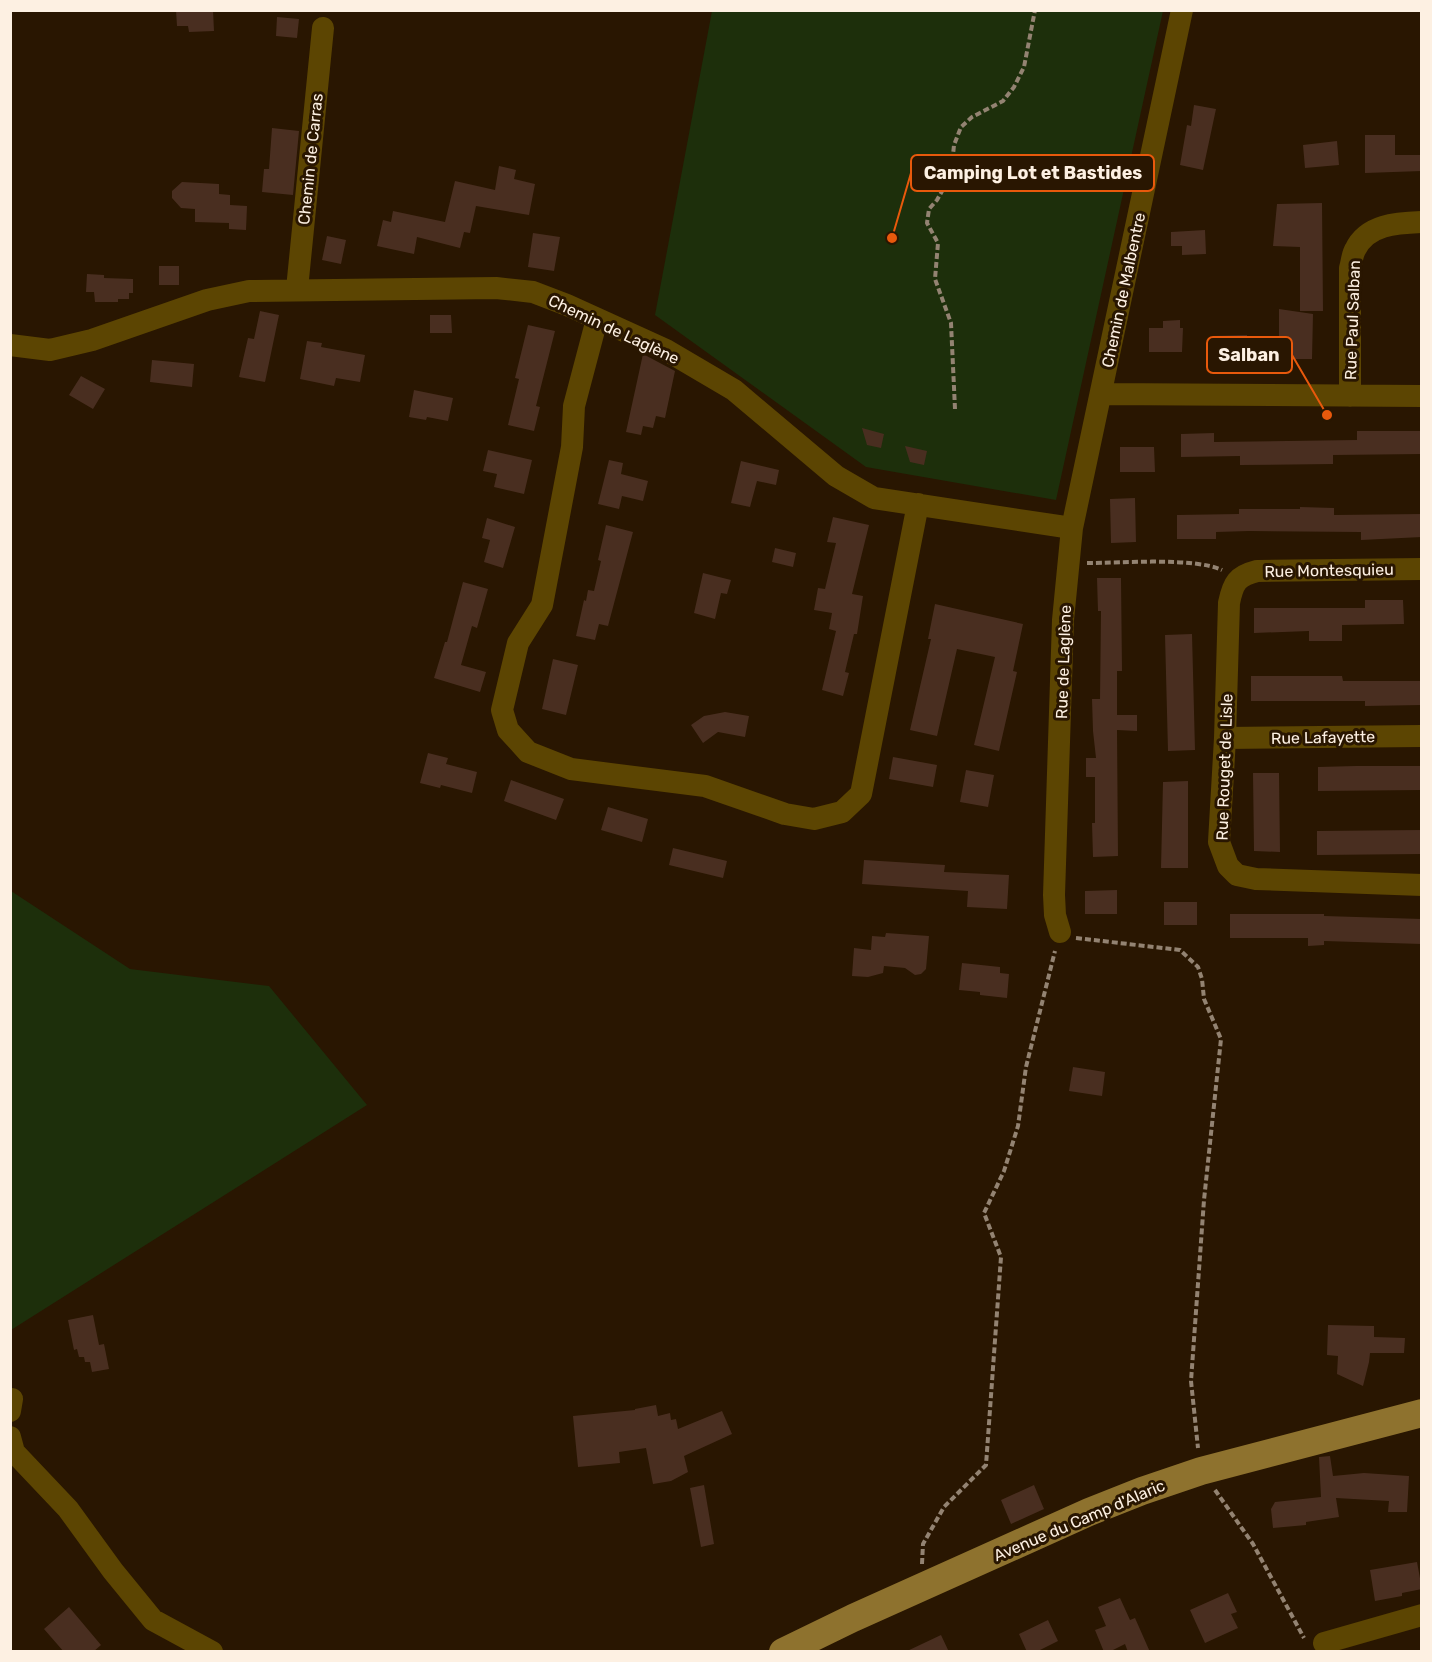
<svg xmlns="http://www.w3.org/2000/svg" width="1432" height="1662" font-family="Rubik,sans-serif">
<rect width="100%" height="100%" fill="#291601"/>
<!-- green -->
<path fill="#1d2f0b" d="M712,11h451l-107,489 -190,-33 -211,-152z
M11,891l119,78 139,17 98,119 -356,225z"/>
<!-- building -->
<path fill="#492e20" d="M176,10h37l1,21 -25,1 -1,-6h-11z
M277,17l22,2 -2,19 -21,-2z
M1194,105l22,4 -13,61 -23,-5 7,-40 4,1z
M272,128l27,3 -6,64 -31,-3 2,-23h5z
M1365,135h30v20h27v16l-57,2z
M1337,141l2,24 -34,3 -2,-23z
M499,166l17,4 -2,9 21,5 -6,31 -53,-9 -6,27 -6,-1 -4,16 -43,-11 -3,17 -37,-8 6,-26 8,2 2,-11 52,11 10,-41 40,9z
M182,182l37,2v10l11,1v10l17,1 -1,24 -17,-1v-6l-34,-1v-13l-14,-1 -9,-10v-7z
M1322,203l1,108h-23v-64l-27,-1 4,-42z
M1205,230l1,24 -24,1v-9h-11v-14z
M533,233l27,4 -6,34 -26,-4z
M327,236l19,4 -5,24 -19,-4z
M159,266h20v19h-20z
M87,274l17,1v3l29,1v14h-4v6h-11v3h-23l-1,-10h-8z
M1279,309l34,5 -1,45h-33z
M260,311l19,4 -14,67 -26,-5 9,-39 6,1z
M430,315h21l1,18h-22z
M1180,320v8h3l-1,24h-33v-24h14v-7z
M528,325l27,6 -19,75 4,1 -6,24 -26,-6 11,-46 -4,-1z
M1247,335v24h-34v-23z
M307,341l15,2 -1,4 44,8 -5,27 -24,-4 -2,8 -34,-7z
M643,354l32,17 -10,47 -9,-2 -3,12 -10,-2 -2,9 -15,-3z
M152,360l42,4 -2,23 -42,-5z
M81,376l24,13 -12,20 -24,-14z
M414,390l39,8 -5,23 -21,-4 -1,3 -17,-3z
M862,428l22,6 -3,14 -14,-3z
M1357,431h65v23l-89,1v9l-93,1v-9l-59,1v-23l33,-1v9l143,-2z
M905,446l22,5 -3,14 -14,-3z
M1120,447h34l1,25h-35z
M488,450l44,10 -8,34 -30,-7 3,-13 -14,-3z
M609,460l14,3 -2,11 27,7 -5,20 -21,-5 -3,13 -21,-5z
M741,461l38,9 -3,15 -19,-4 -7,26 -19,-4z
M1135,498l1,44 -25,1 -1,-44z
M1300,507l34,1v7l88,-1v23l-61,3v-8l-112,-1 -33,1v7h-39v-24l62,-1v-5h61z
M833,517l36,8 -17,69 11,2 -6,38h-3l-9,38 4,1 -6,23 -21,-6 14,-59 -7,-2 3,-16 -18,-3 4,-22 7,1 11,-46 -9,-1z
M487,518l28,9 -12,41 -19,-6 6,-22 -8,-2z
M606,525l27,7 -25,94 -9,-2 -4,16 -19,-4 8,-36 2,1 2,-11 6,1 7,-30 -3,-1z
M775,548l21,5 -3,14 -21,-5z
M703,573l28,7 -4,14 -6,-1 -6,26 -21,-6z
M1097,578h24l1,93h-5v44h20v16l-20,-1 1,126 -25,1 -1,-34h3v-46h-9v-19h10l-3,-27 -1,-32h8l1,-88h-3z
M463,582l25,7 -11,39 -5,-2 -11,39 25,7 -6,20 -46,-14 11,-36h2z
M1365,600h38l1,24 -62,1v16h-33v-10l-55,2v-25h111z
M935,604l88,20 -10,47 4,1 -18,79 -25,-6 21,-88 -38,-8 -20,87 -27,-6 21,-91h-3z
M1192,634l3,116 -27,1 -3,-116z
M553,659l25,6 -12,50 -24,-6z
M1251,676h91l1,5h79v24l-57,1v-5h-114z
M725,712l24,4 -4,21 -27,-5 -15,11 -12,-18 13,-9z
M428,753l20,5 -2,6 31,8 -5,21 -31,-8 -1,3 -20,-5z
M893,757l44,8 -4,22 -44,-8z
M1356,766h66v24l-104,1v-24z
M966,770l28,5 -6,32 -28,-5z
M1253,773h26l1,79 -26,-1z
M511,780l53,19 -8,21 -52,-19z
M1188,781v87h-27l2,-86z
M608,807l40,12 -6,23 -41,-12z
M1422,830v24l-105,1v-24z
M673,848l54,13 -4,17 -54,-13z
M864,860l81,5 -1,7 65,3 -2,34 -40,-2 1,-16 -106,-7z
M1117,890v24h-32v-23z
M1164,902h33v23h-33z
M1230,914h94v2l98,3v25l-98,-3v4l-16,1v-8h-78z
M886,933l43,3 -3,33 -5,5 -6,1 -10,-7 -21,-2 -1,7 -15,4 -16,-1 2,-28 17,2 1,-14 13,1z
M962,963l38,4v6l9,1 -2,24 -27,-3v-3l-21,-2z
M1073,1067l32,5 -3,24 -33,-5z
M93,1315l6,30 5,-1 5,25 -17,3 -2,-10h-5l-1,-5h-5l-2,-8 -3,1 -6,-30z
M1328,1325l46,1v11l31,1 -1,15h-34l-1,9 -6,24 -26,-12 1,-18 -11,-1z
M656,1405l2,11 12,-3 1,7 5,-1 2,10 44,-18 10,23 -48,22 4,16 -17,9 -18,3 -7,-36 -27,4 1,11 -42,4 -5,-51 62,-6v-1z
M1330,1456l3,20 31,-3 45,3 -2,36h-19l1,-11 -53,-3 3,19 -33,5v3l-33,3 -2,-19 4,-7 46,-5 -2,-40z
M704,1485l10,59 -13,3 -11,-59z
M1034,1485l10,24 -33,15 -10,-24z
M1417,1562l5,27 -20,4v3l-27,5 -5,-31z
M1228,1593l9,19 -6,2 7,14 -33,15 -15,-33z
M1120,1598l10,22 5,-2 15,34h-22l-3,-8 -16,8h-5l-9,-22 11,-4 -8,-19z
M69,1607l32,38 -8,7h-29l-20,-23z
M1048,1620l10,21 -22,11h-9l-8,-18z
M941,1635l8,17h-44z"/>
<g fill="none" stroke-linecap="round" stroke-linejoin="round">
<!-- path -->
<path stroke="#938372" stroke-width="4" stroke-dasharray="6 3" stroke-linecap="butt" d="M955,409l-4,-86 -16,-44 3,-36 -11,-20 2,-14 8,-9 14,-25 3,-30 7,-18 11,-10 31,-16 11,-14 10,-20 11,-57
M1087,563c33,0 107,-6 135,7
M1076,938l104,12 18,17 4,12 2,20 17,40 -17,161 -13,181 7,67
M1215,1490l38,54 51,94
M922,1564l1,-20 21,-37 42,-42 15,-208 -17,-44 20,-42 14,-45 8,-59 29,-116"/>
<!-- minor -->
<path stroke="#5c4502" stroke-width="22" d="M297,289l26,-261
M597,319l-23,87 -2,41 -30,158 -24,38 -16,67 6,20 20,22 43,17 134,17 80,28 29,5 28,-7 19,-18 57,-290
M10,345l40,5 42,-10 115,-40 42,-9 247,-3 37,4 34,13 99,45 68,40 102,86 38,22 198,30
M1101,394l321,2
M1350,396v-128c2,-6 2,-13 5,-18 12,-26 42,-27 67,-28
M1422,569l-165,2c-20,5 -24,12 -28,32l-4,135 -6,104 9,24 9,9 19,4 166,6
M1225,738l197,-2
M1060,932l-5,-17 -1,-20 9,-275 9,-92 110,-518
M10,1411l2,-12
M10,1437l4,15 54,57 45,62 40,49 59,32
M1324,1643l98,-28"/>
<!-- major -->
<path stroke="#8e722e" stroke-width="28" d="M783,1652l70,-34 236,-106 53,-21 59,-20 221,-58"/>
</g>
<g text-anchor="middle" stroke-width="6" stroke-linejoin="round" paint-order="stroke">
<!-- street labels -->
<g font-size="16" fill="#fdf0e2" stroke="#291601">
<text transform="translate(310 159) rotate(-84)" y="6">Chemin de Carras</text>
<text transform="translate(1123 290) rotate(-78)" y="6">Chemin de Malbentre</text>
<text transform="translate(1352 320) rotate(-88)" y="6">Rue Paul Salban</text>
<text transform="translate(614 329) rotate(25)" y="6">Chemin de Laglène</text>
<text transform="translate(1329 570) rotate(-1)" y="6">Rue Montesquieu</text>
<text transform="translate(1063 662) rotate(-88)" y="6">Rue de Laglène</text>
<text transform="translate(1323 737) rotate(-1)" y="6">Rue Lafayette</text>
<text transform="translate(1224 767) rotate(-88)" y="6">Rue Rouget de Lisle</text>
<text transform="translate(1079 1520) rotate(-23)" y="6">Avenue du Camp d'Alaric</text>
</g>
</g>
<!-- callouts -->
<path fill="none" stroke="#e8590c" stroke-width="2" d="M892 238L911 173M1327 415L1292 355"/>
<g fill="#e8590c" stroke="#291601" stroke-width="2">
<circle cx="892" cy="238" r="6"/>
<circle cx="1327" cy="415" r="6"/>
</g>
<g fill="#291601" stroke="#e8590c" stroke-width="2">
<rect x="911" y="155" width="243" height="36" rx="6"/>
<rect x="1207" y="337" width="85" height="36" rx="6"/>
</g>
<g font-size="18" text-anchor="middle" font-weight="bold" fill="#fdf0e2">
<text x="1033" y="179">Camping Lot et Bastides</text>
<text x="1249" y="361">Salban</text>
</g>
<!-- border -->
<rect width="1432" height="1662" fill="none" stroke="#fdf0e2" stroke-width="24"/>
</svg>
